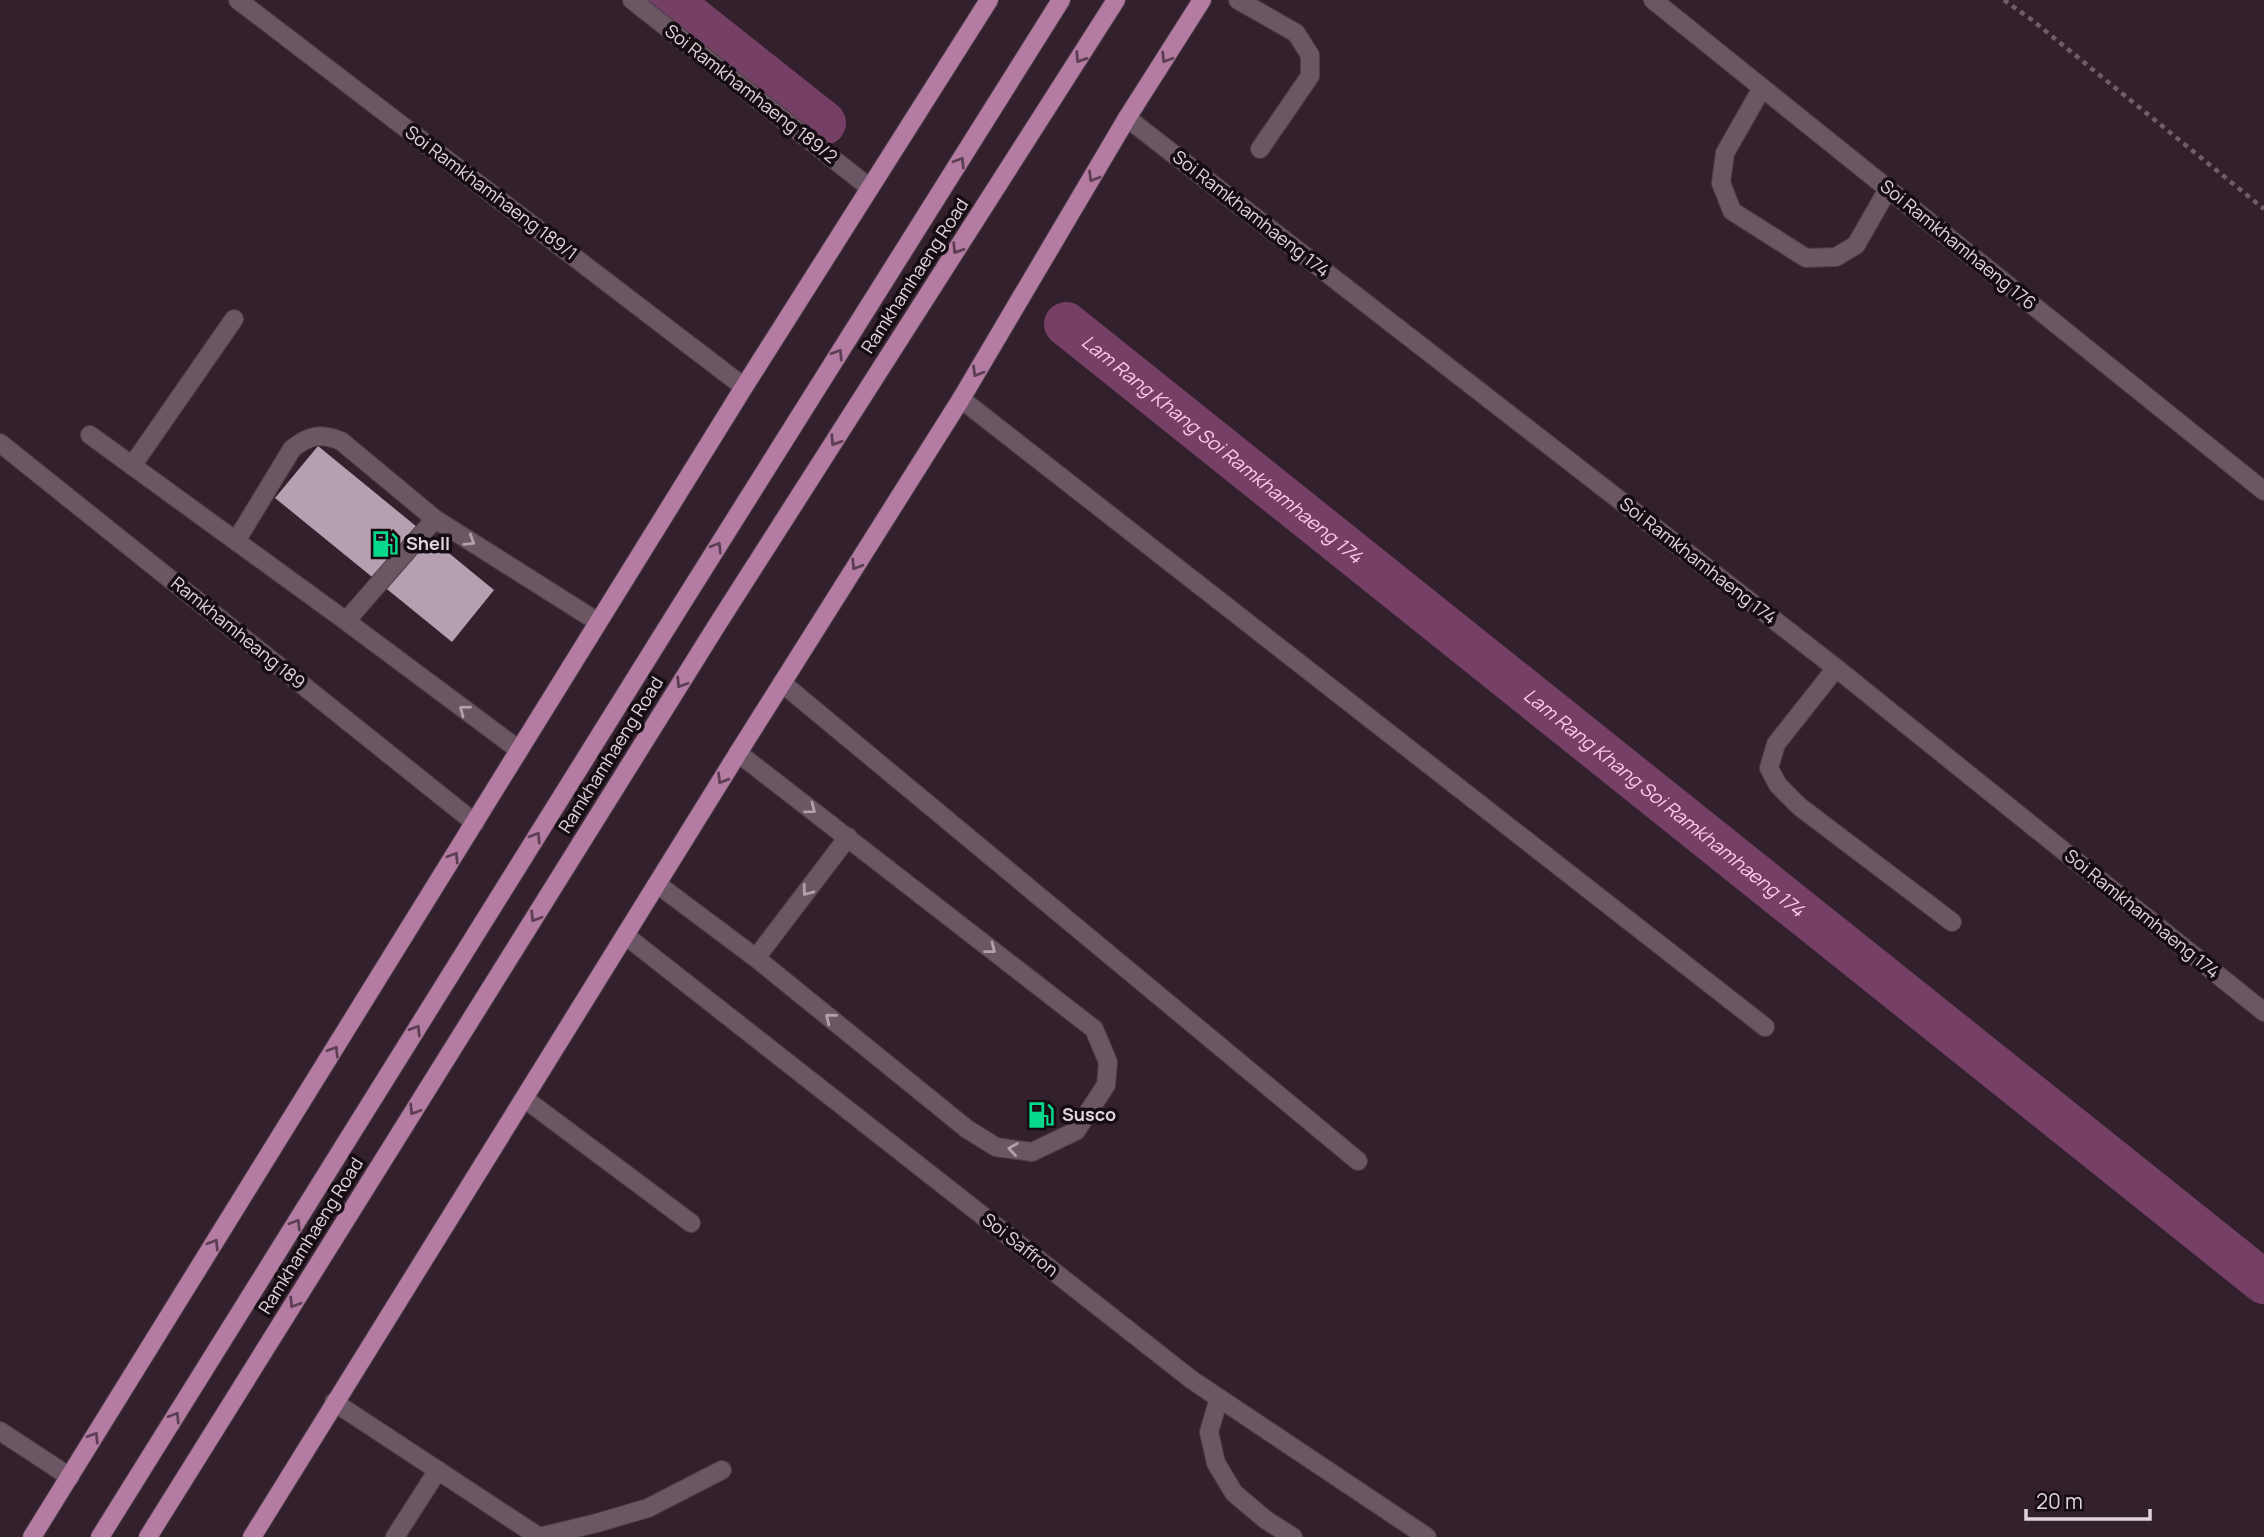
<svg xmlns="http://www.w3.org/2000/svg" width="2264" height="1537" font-family="Manrope,sans-serif">
<rect width="100%" height="100%" fill="#32202d"/>
<g fill="none" stroke-linecap="round" stroke-linejoin="round">
<!-- canal -->
<g stroke="#763f66" stroke-width="44">
<path d="M669,0l155,123"/>
<path id="s1" d="M1066,324l1198,958"/>
</g>
</g>
<!-- building -->
<path fill="#b69fae" d="M318,446l176,144 -42,52 -177,-144z"/>
<g fill="none" stroke-linecap="round" stroke-linejoin="round">
<defs>
<path id="service" d="M1762,88l-37,65 -4,30 11,28 74,47 30,-1 20,-12 32,-56
M90,435l256,186
M132,466l102,-147
M236,541l56,-92c17,-14 28,-16 49,-8l94,78
M1836,668l-60,76 -7,24 9,17 22,22 152,115
M782,683l576,478
M519,750l-173,-129 89,-102 163,103
M657,884l99,74 211,171 29,18 36,5 44,-21 30,-46 2,-23 -14,-33 -356,-276
M756,958l92,-121
M525,1099l166,124
M1219,1398l-10,34 7,31 18,30 32,27 27,17
M334,1402l205,135
M395,1537l43,-67
M539,1537l58,-14 51,-15 74,-38"/>
<path id="minor" d="M238,0l506,387
M632,0l238,188
M1238,0l58,33 14,22v21l-50,73
M1653,0l611,491
M1127,118l709,550 428,344
M961,399l804,628
M0,443l475,380
M626,936l566,444 235,157
M0,1431l70,46"/>
<path id="primary" d="M32,1537l712,-1150 245,-387
M100,1537l581,-932 380,-605
M148,1537l569,-912 399,-625
M252,1537l486,-784 223,-354 166,-281 75,-118"/>
</defs>
<!-- service casing -->
<use href="#service" stroke="#4d3e48" stroke-width="20"/>
<!-- minor casing -->
<use href="#minor" stroke="#4d3e48" stroke-width="20"/>
<!-- primary casing -->
<use href="#primary" stroke="#4d3e48" stroke-width="20"/>
<!-- path -->
<path stroke="#6f5e6a" stroke-width="4.5" stroke-dasharray="5 5" stroke-linecap="butt" d="M2004,0l28,20 232,189"/>
<!-- service -->
<use href="#service" stroke="#6b5664" stroke-width="18"/>
<!-- minor -->
<use href="#minor" stroke="#6b5664" stroke-width="18"/>
<!-- primary -->
<use href="#primary" stroke="#b47ca2" stroke-width="18"/>
</g>
<!-- one-way arrows -->
<defs><path id="oneway-chevron" d="M-2-3.5L2.5 0L-2 3.5" fill="none" stroke-width="1.6" stroke-linecap="round" stroke-linejoin="round" transform="scale(1.75)"/></defs>
<g stroke="#5d3f53">
<use href="#oneway-chevron" transform="translate(1080 58) rotate(123)"/>
<use href="#oneway-chevron" transform="translate(1166 58) rotate(122)"/>
<use href="#oneway-chevron" transform="translate(960 162) rotate(-58)"/>
<use href="#oneway-chevron" transform="translate(1093 177) rotate(121)"/>
<use href="#oneway-chevron" transform="translate(957 249) rotate(123)"/>
<use href="#oneway-chevron" transform="translate(838 354) rotate(-58)"/>
<use href="#oneway-chevron" transform="translate(977 372) rotate(121)"/>
<use href="#oneway-chevron" transform="translate(835 441) rotate(123)"/>
<use href="#oneway-chevron" transform="translate(717 547) rotate(-58)"/>
<use href="#oneway-chevron" transform="translate(856 565) rotate(122)"/>
<use href="#oneway-chevron" transform="translate(681 683) rotate(122)"/>
<use href="#oneway-chevron" transform="translate(722 779) rotate(121)"/>
<use href="#oneway-chevron" transform="translate(536 837) rotate(-58)"/>
<use href="#oneway-chevron" transform="translate(454 857) rotate(-58)"/>
<use href="#oneway-chevron" transform="translate(535 917) rotate(122)"/>
<use href="#oneway-chevron" transform="translate(416 1030) rotate(-58)"/>
<use href="#oneway-chevron" transform="translate(334 1051) rotate(-58)"/>
<use href="#oneway-chevron" transform="translate(414 1110) rotate(122)"/>
<use href="#oneway-chevron" transform="translate(296 1224) rotate(-58)"/>
<use href="#oneway-chevron" transform="translate(214 1244) rotate(-58)"/>
<use href="#oneway-chevron" transform="translate(294 1303) rotate(122)"/>
<use href="#oneway-chevron" transform="translate(175 1417) rotate(-58)"/>
<use href="#oneway-chevron" transform="translate(94 1437) rotate(-58)"/>
</g>
<g stroke="#b1a1ab">
<use href="#oneway-chevron" transform="translate(470 541) rotate(32)"/>
<use href="#oneway-chevron" transform="translate(464 710) rotate(-143)"/>
<use href="#oneway-chevron" transform="translate(811 809) rotate(37)"/>
<use href="#oneway-chevron" transform="translate(807 891) rotate(127)"/>
<use href="#oneway-chevron" transform="translate(991 949) rotate(38)"/>
<use href="#oneway-chevron" transform="translate(830 1018) rotate(-141)"/>
<use href="#oneway-chevron" transform="translate(1013 1149) rotate(-172)"/>
</g>
<!-- icons -->
<defs>
<symbol id="fuel-bare" viewBox="-9 -9 18 18"><path d="M-5.5-6h7V0h2V4h1.3V-2.5L3-4.5l.8-.8L6-3V5H2.5V1h-1V6h-7ZM-4.2-4.7v3.2H.2V-4.7Z" fill="#06d98b" stroke="#150d12" stroke-width="2.5" paint-order="stroke"/></symbol>
</defs>
<g fill-rule="evenodd">
<use href="#fuel-bare" x="366" y="525" width="38" height="38"/>
<use href="#fuel-bare" x="1022" y="1096" width="38" height="38"/>
</g>
<g text-anchor="middle" stroke-width="7" stroke-linejoin="round" paint-order="stroke">
<!-- street labels -->
<g font-size="18" fill="#e0d3db" stroke="#150d12">
<text transform="translate(751 94) rotate(38)" y="6">Soi Ramkhamhaeng 189/2</text>
<text transform="translate(491 193) rotate(37)" y="6">Soi Ramkhamhaeng 189/1</text>
<text transform="translate(1251 214) rotate(38)" y="6">Soi Ramkhamhaeng 174</text>
<text transform="translate(1958 245) rotate(39)" y="6">Soi Ramkhamhaeng 176</text>
<text transform="translate(915 276) rotate(-57)" y="6">Ramkhamhaeng Road</text>
<text transform="translate(1698 561) rotate(38)" y="6">Soi Ramkhamhaeng 174</text>
<text transform="translate(238 633) rotate(39)" y="6">Ramkhamheang 189</text>
<text transform="translate(611 755) rotate(-58)" y="6">Ramkhamhaeng Road</text>
<text transform="translate(2142 914) rotate(39)" y="6">Soi Ramkhamhaeng 174</text>
<text transform="translate(311 1236) rotate(-58)" y="6">Ramkhamhaeng Road</text>
<text transform="translate(1020 1245) rotate(38)" y="6">Soi Saffron</text>
</g>
<!-- poi labels -->
<g font-size="18" font-weight="bold" fill="#e0d3db" stroke="#150d12" text-anchor="start">
<text x="406" y="550">Shell</text>
<text x="1062" y="1121">Susco</text>
</g>
<!-- water labels -->
<g font-size="19" font-style="italic" fill="#fcc8eb" stroke="#150d12">
<text dy="7" stroke="none"><textPath href="#s1" startOffset="200">Lam Rang Khang Soi Ramkhamhaeng 174</textPath></text>
<text dy="7" stroke="none"><textPath href="#s1" startOffset="766">Lam Rang Khang Soi Ramkhamhaeng 174</textPath></text>
</g>
</g>
<!-- scale -->
<path d="M2026 1509v10h124v-10" fill="none" stroke="#e0d3db" stroke-width="3.5"/>
<text x="2036" y="1509" font-size="21" fill="#e0d3db" stroke="#150d12" stroke-width="5" paint-order="stroke">20 m</text>
</svg>
